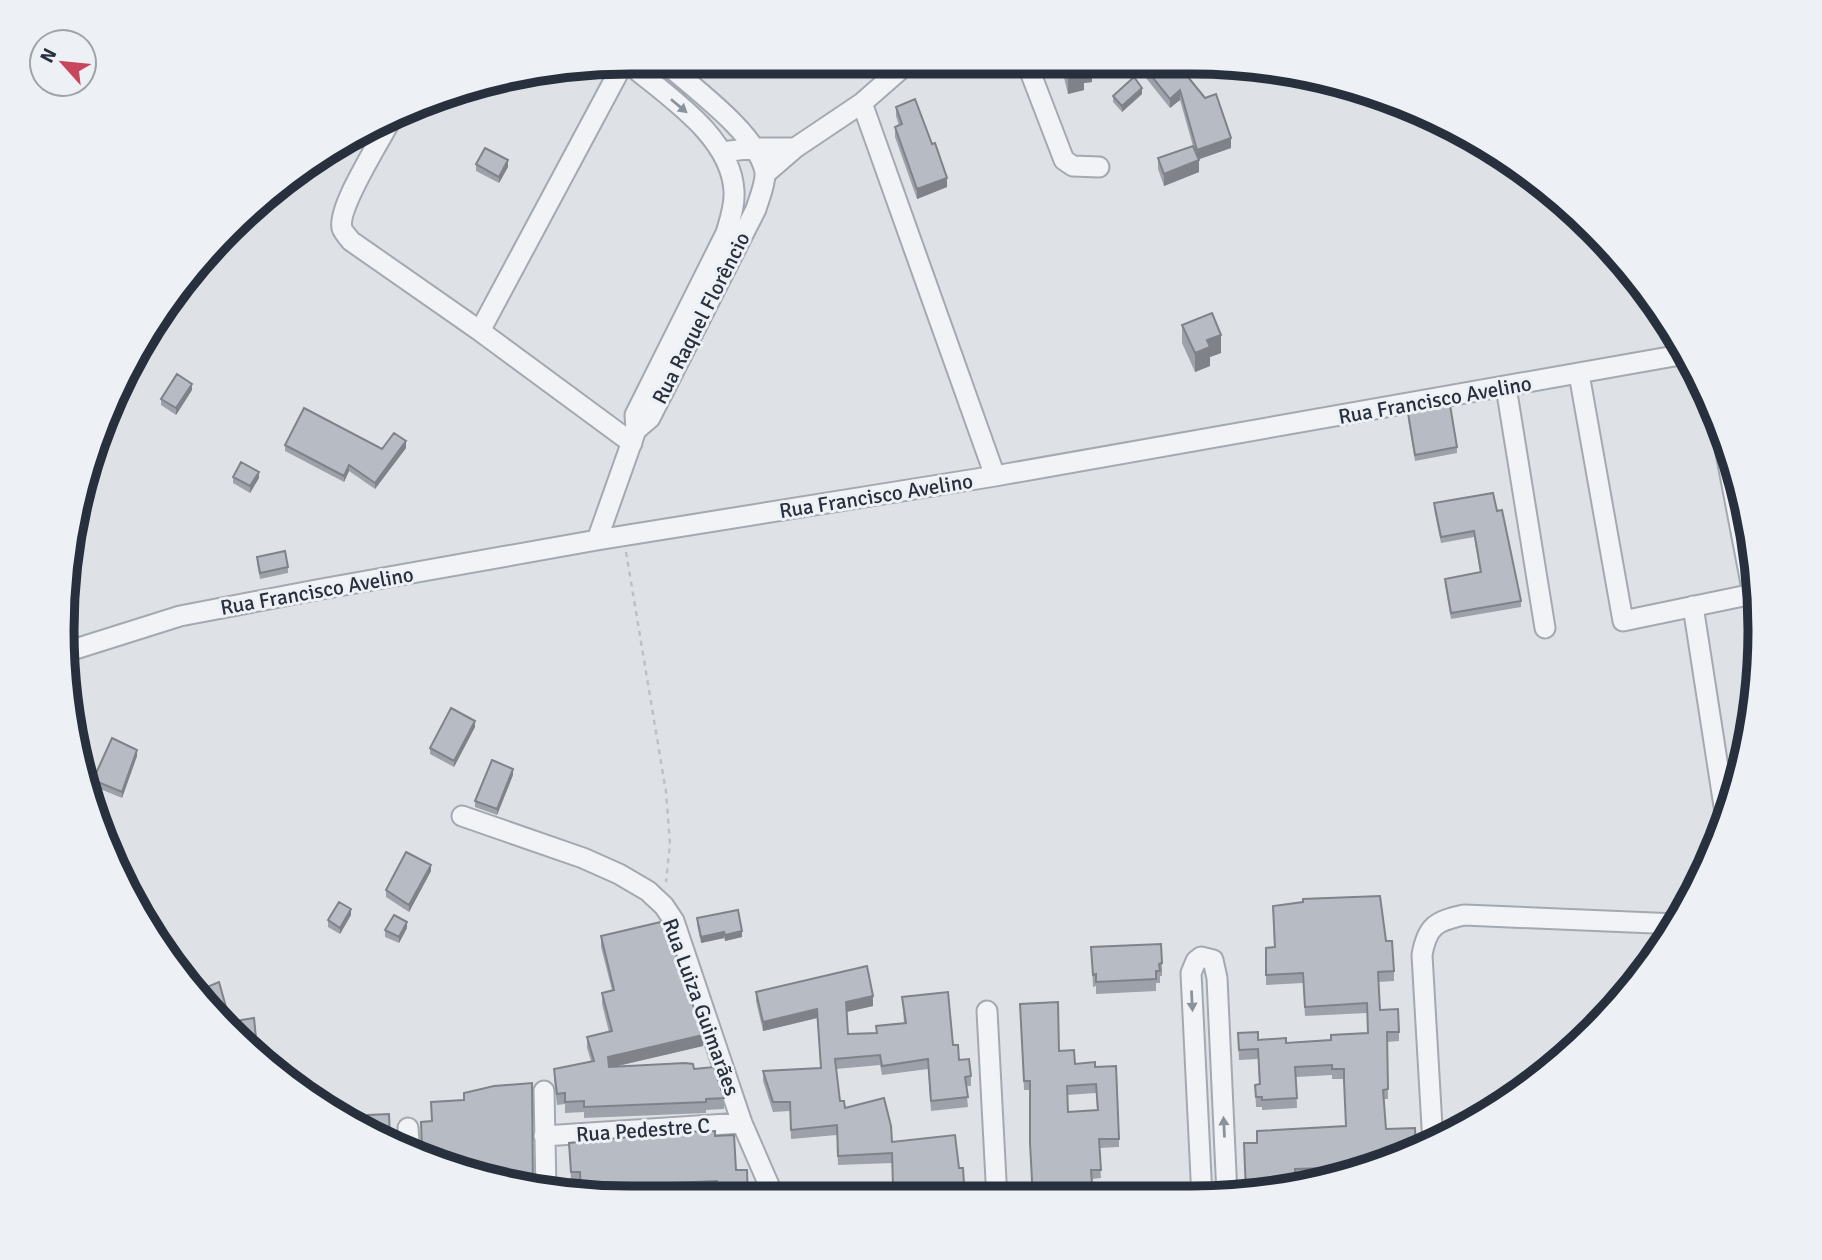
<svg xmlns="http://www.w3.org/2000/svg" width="1822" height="1260" font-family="Signika,sans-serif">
<rect width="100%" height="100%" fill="#dee2e7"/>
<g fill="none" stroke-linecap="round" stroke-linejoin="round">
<defs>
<path id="minor" d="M1026,61l38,99 9,6 26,1
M862,103l133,373
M389,123c-10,20 -52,85 -47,105 1,4 6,9 9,13l129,90 152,112
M722,152l33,-4h40
M765,174l30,-26 67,-45 48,-42
M480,331l144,-269
M1579,374l44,247 130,-27 -33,-172
M1506,387l39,241
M636,430l14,-12 106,-209c3,-10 10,-26 9,-37 -7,-38 -73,-85 -102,-111
M597,540l39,-110 -1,-15 91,-182c4,-14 9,-27 8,-42 -3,-56 -69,-96 -107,-129
M1693,606l33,213
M69,651l111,-35 136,-26 281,-50 398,-64 691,-122
M462,816l121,42 36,16 29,17 16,15 10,15 68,202 33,76
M987,1011l10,188
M544,1091l2,99
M408,1128l2,26
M544,1136l198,-13
M1433,1144l-11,-189c5,-29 14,-34 42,-40l213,9
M1202,1198l-11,-225 5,-12 5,-4 12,3 4,18 10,217"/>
</defs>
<!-- minor casing -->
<use href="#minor" stroke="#a4a9b1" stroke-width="23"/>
<!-- path -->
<path stroke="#bdc0c6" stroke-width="2.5" stroke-dasharray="5 5" stroke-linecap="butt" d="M626,552l40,240 4,52 -4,38"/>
<!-- minor -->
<use href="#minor" stroke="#f1f3f6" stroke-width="19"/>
</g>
<!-- wall -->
<path fill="#9da1a9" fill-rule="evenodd" d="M988,61h27l-1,4 -21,10z
M1060,61h32v21l-8,1v7l-16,4z
M1149,61l28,3 54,84 -33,11 1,13 -35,14 -6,-17v-11l35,-12 -13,-46 -10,8 -24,-30v-9l3,-4z
M1142,94l-20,18 -9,-10v-6z
M896,107l36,37 15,43 -30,12 -22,-62v-10l4,-1 -3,-10z
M476,164l32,3 -9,16 -23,-12z
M1182,325l39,28 -11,4v9l-15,6 -13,-29z
M192,390l-16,25 -15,-10v-6z
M1408,413l49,34v6l-42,8 -7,-42z
M285,445l97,4 24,-1 -31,41 -26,-18 -5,11 -59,-31z
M233,477l26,1 -9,15 -17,-10z
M1434,503l63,8 24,90v6l-70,12 -6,-34v-6l35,-7 -6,-35 -33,6 -7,-34z
M257,557l31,10v6l-28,6 -3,-16z
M475,727l-21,40 -24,-13v-6z
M137,756l-15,42 -29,-12v-6z
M513,775l-16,40 -22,-8v-6z
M431,871l-22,41 -23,-15v-7z
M1273,906l113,35 8,30v10l-16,1 2,28 19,22v9l-12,1 1,57h-4l2,30 30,21 -88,29v-2l-32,2 -39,-36 89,-17 -2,-47h-12v-4l-36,2 1,31 -35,2v-3h-6l-1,-22h4l-1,-26 -19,1 -1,-27 20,7 28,3 45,-3 37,-7 -1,-20 -62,3 -2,-33 -37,2v-37l8,-1z
M351,915l-11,19 -12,-7v-7z
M697,918l45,19 -17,4 -1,-3 -23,5 -4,-19z
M407,928l-8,15 -14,-6v-7z
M601,936l102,110 -89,21 80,2 30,29v11l-18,1v3l-122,5v-6l-19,1v-9l-8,1 -3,-25v-11l37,-8 -4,-13v-11l22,-5 -7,-28v-11l10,-3 -11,-43z
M1091,947l71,16v13h-2v7h-4v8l-60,3v-8l-3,1z
M202,989l26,25v6l-8,1 -18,-25z
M756,992l117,14 -26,6 1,22 28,-1v-7l28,-3 -2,-26 51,48 6,15 12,16v10h-5l2,21 -37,4 -3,-42 -46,6 -2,-10 -44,4 4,32 5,7 47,34 67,26 5,16 16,15h-60v-5l-25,1v4h-55v-11l53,-2 -1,-23 -54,2 -1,-30 -46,4 -1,-28 -17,1 -10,-31v-10l58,-2 -4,-51 -54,13 -7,-30z
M1020,1004l39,47 16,13 20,3 24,72v8l-20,1 2,30 -9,1 -62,-89h-6zM1096,1093l1,17 -29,2 -1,-17z
M229,1033l27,5v6h-14z
M421,1122l112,67 -101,-29 -10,-2z
M715,1131l2,57 -46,2 -91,-11 -9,1 -2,-37z"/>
<!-- shaded-wall -->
<path fill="#7f8389" d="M1000,61h15l-1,4 -21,10v-11z
M1083,61h9v21l-8,1v7l-16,4v-24z
M1142,88v6l-20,18v-6z
M1180,90v10l-10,8v-9z
M1231,138v10l-34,12v-10z
M508,160v7l-9,16v-6z
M1199,160v12l-35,14v-12z
M947,178v9l-30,12v-10z
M1221,335v18l-11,4v9l-15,6v-19l12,-13z
M192,384v6l-16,25v-7z
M406,441v7l-31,41v-6z
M349,465v6l-5,11v-6z
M259,472v6l-9,15v-7z
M475,721v6l-21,40v-6z
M137,750v6l-15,42v-6z
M513,769v6l-16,40v-6z
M431,865v6l-22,41v-7z
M351,909v6l-11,19v-6z
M407,922v6l-8,15v-6z
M742,931v6l-17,4v-6z
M724,932v6l-23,5v-6z
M873,996v10l-27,6v-10z
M817,1009v9l-54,13v-9z
M703,1035v11l-95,22v-11z"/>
<!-- building -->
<path fill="#b6bbc4" stroke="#7f8389" stroke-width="2" fill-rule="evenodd" d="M1066,61h17l1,5 -16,4z
M1154,61h21l30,37 11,-4 15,44 -34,12 -17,-60 -10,9 -24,-30z
M1134,77l8,11 -20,18 -9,-10z
M915,99l17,45 3,-1 12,35 -30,11 -22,-62 7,-3 -6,-17z
M1193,146l6,14 -35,14 -6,-16z
M485,148l23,12 -9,17 -23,-13z
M1212,313l9,22 -14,5 3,7 -15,6 -13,-28z
M177,374l15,10 -16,24 -15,-9z
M1450,405l7,42 -42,8 -7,-42z
M304,408l78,41 12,-16 12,8 -31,42 -26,-18 -5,11 -59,-31z
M241,462l18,10 -9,14 -17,-9z
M1493,493l4,18 5,-1 19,91 -70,12 -6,-34 36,-7 -7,-41 -33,6 -7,-34z
M285,551l3,16 -28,6 -3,-16z
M451,708l24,13 -21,40 -24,-13z
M112,738l25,12 -15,42 -29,-12z
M492,760l21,9 -16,40 -22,-8z
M406,852l25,13 -22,40 -23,-15z
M1380,896l6,45h6l2,30 -16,1 2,38 18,-1 1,23h-12l1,57 -5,1 3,39 29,-1 1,22 -5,1h-10v3l-72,25 -1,-11 -33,1 1,20 -50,4 -2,-50h13v-12l89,-5 -2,-46v-11h-12v-4l-37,2 2,31 -35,2v-3h-6l-1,-12 5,-1 -2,-35 -19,1 -1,-17 20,-1v8l28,-2v5l45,-3v-5l37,-2 -1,-30 -62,4 -2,-34 -37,2v-27l9,-1 -2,-41 30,-4v-3z
M339,902l12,7 -11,19 -12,-8z
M738,910l4,21 -17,4 -1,-3 -23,5 -4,-19z
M394,915l13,7 -8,15 -14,-7z
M665,921l38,114 -95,22 1,10 76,-4 8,1 1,5 20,-2 10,31 -18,1v3l-122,5v-6l-19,1v-9l-8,1 -3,-25 40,-8 -7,-24 25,-6 -10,-38 12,-3 -13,-54z
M1161,944l1,19 -3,1 1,7h-4v8l-60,3v-8l-3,1 -2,-28z
M867,966l6,30 -27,6 2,32 29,-1 -1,-7 30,-3 -4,-26 46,-5 5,53h5l1,15 10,-1 2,17 -6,1 3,20 -37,4 -3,-42 -46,7 -2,-11 -45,4 5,42h4l1,7 39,-10 7,28 1,16 63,-7 4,33h4l1,16 16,-1v16h-59l-1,-14 -25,1v13h-54l-1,-11 53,-2 -1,-33 -54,3 -1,-31 -46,5 -1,-28h-17l-10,-31 58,-3 -4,-59 -54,13 -7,-30z
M219,982l9,32 -12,1 -6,-8 -8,-18z
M1058,1002l1,49 15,-1 1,14 20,-2v5l21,-1 3,73h-20l2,31h-10l2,29h-60l-3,-56v-62h-6l-4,-77zM1096,1084l2,26 -30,2 -1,-26z
M254,1018l2,20h-21l-6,-5v-11z
M532,1083l1,106 -14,-1 -87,-26v-11l-10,1 -1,-30 11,-1 -1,-19 33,-2v-7l30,-7z
M389,1114l1,24h6v9l-44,-24h16v-8z
M715,1131v5l19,-1 2,35h11l1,29h-31v-18l-46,2 1,16h-42l-49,-5 -1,-22h-9l-2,-29 110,-11z"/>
<!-- one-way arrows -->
<defs><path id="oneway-solid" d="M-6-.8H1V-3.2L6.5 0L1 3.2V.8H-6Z" transform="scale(1.75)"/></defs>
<g fill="#8c929a">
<use href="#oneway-solid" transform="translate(679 106) rotate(40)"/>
<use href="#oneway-solid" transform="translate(1192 1001) rotate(87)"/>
<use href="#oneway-solid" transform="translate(1224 1127) rotate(-93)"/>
</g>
<g text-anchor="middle" stroke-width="6" stroke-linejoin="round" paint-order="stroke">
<!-- street labels -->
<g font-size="21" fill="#28303d" stroke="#edf1f5">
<text transform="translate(701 318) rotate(-63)" y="7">Rua Raquel Florêncio</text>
<text transform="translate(1435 400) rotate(-10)" y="7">Rua Francisco Avelino</text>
<text transform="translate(876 496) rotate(-9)" y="7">Rua Francisco Avelino</text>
<text transform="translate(317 591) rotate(-10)" y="7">Rua Francisco Avelino</text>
<text transform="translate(701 1007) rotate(70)" y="7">Rua Luiza Guimarães</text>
<text transform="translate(643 1130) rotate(-4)" y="7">Rua Pedestre C</text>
</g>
</g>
<!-- crop -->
<path d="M0 0H1822V1260H0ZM630 74H1192A556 556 0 0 1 1748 630V630A556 556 0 0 1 1192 1186H630A556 556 0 0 1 74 630V630A556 556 0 0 1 630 74Z" fill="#edf1f5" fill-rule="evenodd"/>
<path fill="none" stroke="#28303d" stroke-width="9" d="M630 74H1192A556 556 0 0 1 1748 630V630A556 556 0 0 1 1192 1186H630A556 556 0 0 1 74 630V630A556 556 0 0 1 630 74Z"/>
<!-- north arrow -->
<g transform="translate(63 63) rotate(297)"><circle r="33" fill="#edf1f5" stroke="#9ea4ab" stroke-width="2"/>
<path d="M0-5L12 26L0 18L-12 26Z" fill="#c8475e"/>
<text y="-10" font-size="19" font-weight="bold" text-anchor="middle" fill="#28303d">N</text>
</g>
</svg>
